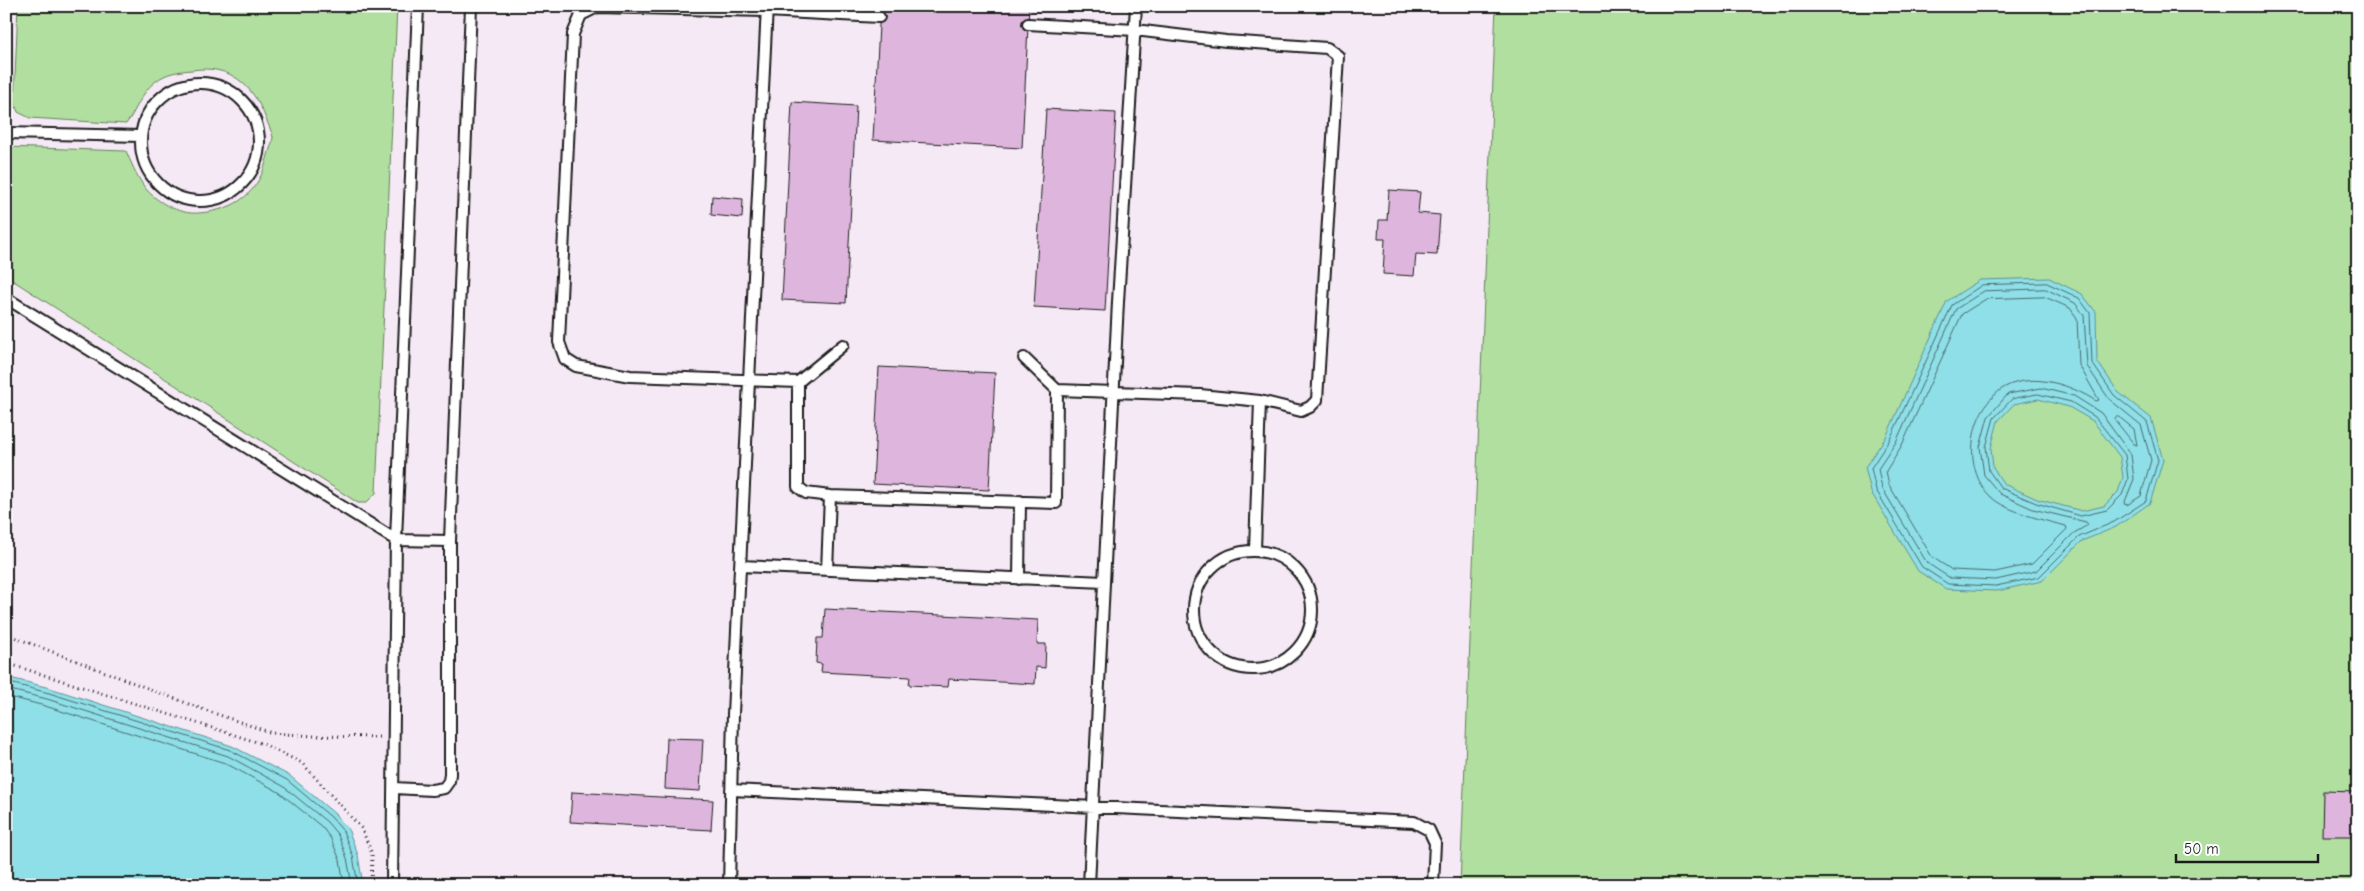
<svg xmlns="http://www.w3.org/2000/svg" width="2364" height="891" font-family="'Comic Neue',sans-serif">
<rect width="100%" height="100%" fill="#f5e9f5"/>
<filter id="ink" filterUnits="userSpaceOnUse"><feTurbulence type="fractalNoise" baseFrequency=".02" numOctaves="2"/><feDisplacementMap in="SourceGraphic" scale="10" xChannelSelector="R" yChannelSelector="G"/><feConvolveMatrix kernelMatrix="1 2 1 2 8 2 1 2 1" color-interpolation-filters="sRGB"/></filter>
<g filter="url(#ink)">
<!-- green -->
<path fill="#b1df9f" stroke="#667e5e" d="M18,6h379l-21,487 -10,10h-8l-352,-227v-129l120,4c5,11 10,24 17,34 11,16 36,30 56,28 38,-3 60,-20 69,-58 1,-5 5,-12 5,-18 -1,-5 -5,-13 -7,-18 -13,-34 -36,-55 -74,-49 -13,1 -26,3 -36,11 -15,11 -19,29 -30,43l-96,-6 -12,-6 -4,-11z
M1496,6h862v879h-898z"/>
<!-- water -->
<path fill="#8edfe7" stroke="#609196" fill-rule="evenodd" d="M2049,278l33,16 14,18 1,49 21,31 33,26 12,42 -13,43 -34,24 -34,14 -40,40 -45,10 -51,-2 -28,-18 -47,-79 -6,-25 21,-30 61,-136 33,-21zM2038,399l31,8 24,14 27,36 3,20 -5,15 -14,14 -22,5 -45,-12 -33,-15 -11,-16 -2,-20 7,-27 16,-17z
M6,677l44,11 182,58 58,30 45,38 13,15 10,26 5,30h-357z"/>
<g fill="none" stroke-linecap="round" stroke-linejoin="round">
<!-- shore -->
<path stroke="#4a6a6d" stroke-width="1" d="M2047,283l32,15 11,15 2,50 22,32 33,27 11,38 -12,41 -32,21 -35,15 -40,40 -43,9 -48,-2 -26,-17 -46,-77 -5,-22 19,-29 62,-134 30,-20z
M2046,289l29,14 9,12 3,51 22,33 32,26 10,35 -10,36 -14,9 -3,-1 10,-25 -3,-24 -30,-42 -27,-17 -33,-8 -33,6 -20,23 -8,30 4,28 16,19 33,15 53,13 2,3 -14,8 -38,38 -40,9 -46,-2 -23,-15 -45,-75 -4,-19 18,-27 60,-133 28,-18z
M2045,297l25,11 7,10 2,47 20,35 -3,1c-25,-16 -62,-29 -91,-14 -36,21 -44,82 -14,110 14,14 55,24 75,29l1,3 -35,35 -37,8 -43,-2 -20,-13 -43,-72 -3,-14 16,-26 60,-131 24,-15z
M2038,394l33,8 24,15 30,38 3,24 -6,16 -15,15 -26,6 -45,-13 -35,-15 -12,-17 -3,-24 8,-29 18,-19z
M2116,417h3l15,12 3,16 -3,-1 -19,-24z
M6,682l43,11 181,57 57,30 44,37 12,14 10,25 5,29
M6,689l41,10 181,57 55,30 44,36 11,13 9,23 5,27
M6,696l39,10 180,57 54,29 43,35 9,12 9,21 4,25"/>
</g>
<!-- building -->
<path fill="#deb6dd" stroke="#1c1c1c" d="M880,6h149l-7,142 -149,-8z
M792,102l64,4 -10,197 -64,-3z
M1046,109l70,4 -11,198 -71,-4z
M1389,190l31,2 -2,21 22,2 -3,40 -21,-1 -2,22 -31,-2 2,-35h-7l1,-19h8z
M712,196l31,3 -1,19 -31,-3z
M879,367l116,6 -6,117 -116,-6z
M825,609l213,11 -1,24h9l-1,24 -9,-1 -1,17 -86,-5 -1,8 -39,-2 1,-8 -89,-5 1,-8 -6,-1 1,-25h6z
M667,738l36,1 -3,52 -35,-2z
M2323,791l33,1 -1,44h-33z
M572,792l141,8 -2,30 -141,-8z"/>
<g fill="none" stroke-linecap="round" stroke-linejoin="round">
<defs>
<path id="service" d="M879,17l-113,-6 -169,-4 -16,8 -8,19 -14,308 6,17 11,7 54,10 168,6v105l8,6 24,3 226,7 1,-113 143,5 60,6 41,10 9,-4 7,-7 21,-344 -11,-8 -101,-7 -91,-11 -107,-6
M141 142a59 59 0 1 1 118 0a59 59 0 1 1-118 0Z
M6,133l135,3
M6,298l390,242 54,1
M1024,358l33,32
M798,382l45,-37
M1255,550l5,-149
M1194 610a59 59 0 1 1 118 0a59 59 0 1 1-118 0Z
M740,566l364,16
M827,570l3,-74
M1019,579l1,-78
M394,788l38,2 12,-2 5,-7 1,-7v-233l21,-535
M731,790l683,32 15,8 6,13 -2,42
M392,885l4,-345 22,-534
M729,885l4,-171 34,-708
M1089,885l29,-583 18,-296"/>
</defs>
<!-- service casing -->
<use href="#service" stroke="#1c1c1c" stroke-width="14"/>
<!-- path -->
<path stroke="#1c1c1c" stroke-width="3" stroke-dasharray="1 4" stroke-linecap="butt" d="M6,634l196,75 70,24 42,3 68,1
M6,663l257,81 39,19 60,66 10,25 -1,31"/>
<!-- service -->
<use href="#service" stroke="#fff" stroke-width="10"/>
</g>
</g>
<!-- margin -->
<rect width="2364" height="891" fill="none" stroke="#fff" stroke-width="25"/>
<rect x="12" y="12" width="2339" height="866" fill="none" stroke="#1c1c1c" stroke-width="2" filter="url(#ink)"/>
<!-- scale -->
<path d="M2176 854v8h142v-8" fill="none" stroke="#1c1c1c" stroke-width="2.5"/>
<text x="2184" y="854" font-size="15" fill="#1c1c1c" stroke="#ffffff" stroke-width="4" paint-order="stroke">50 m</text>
</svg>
